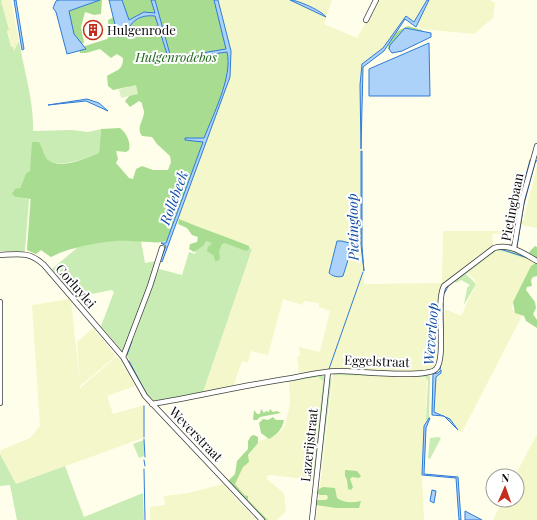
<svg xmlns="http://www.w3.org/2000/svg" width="537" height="520" font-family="'Playfair Display',serif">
<rect width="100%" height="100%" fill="#fffeeb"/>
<!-- farmland -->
<path fill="#f4f7ca" d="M1,0h10l8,41 -5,11 -3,-5z
M216,0h116l-8,24 33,14 21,-38h112l5,3 -2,15 -19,16 -52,-5 -15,-12 -21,31 -9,9 -14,6 -1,3 -2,146 4,72 78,-1 1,-52h68l4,-9 8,-1 14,-54v61l-22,-4 -2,9 -21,1 1,12 -50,38 -5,11 1,33 -2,34 -4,7 -13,2 -116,3 -5,-2 -2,-15 3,-1 -1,-9 21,5 10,-41 -11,-4v-4l-15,-2 -1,4 -20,-6 -15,56 -17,-4 -3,12 -6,-2 -9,26 -30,5 49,-143 -76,-28z
M496,251l10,1 29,10 -24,46 11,8 -60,116h-2l-6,-9 -10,-8 -10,-3 2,-35 5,-4 1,-9 3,-55 16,7 15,-32 -1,-4 -9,-8 21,-17z
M69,299l2,2 9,83 -3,-42 16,-14 23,28 -36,30v2l36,-31 4,2 15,27 -28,10 6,18 31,-9 -1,33 -127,46 -16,-30 1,-4 29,-12 10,-12 -8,-121z
M335,374l92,3 -1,44 -4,53 2,46h-108l17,-144z
M318,377l5,4 -10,99 -43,-5 -4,1 1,3 17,14 2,18 -9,9h-12l-35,-37 28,-41 22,-10 5,-7 5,-21 -1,-22z
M537,434v86h-44l10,-20h14v-24h-2z
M223,484l33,36h-106v-13l15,-2 -1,-9 25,-3z"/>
<!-- green -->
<path fill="#c8ecb3" d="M0,0h3l-2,1 8,29 -2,1 4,16h2l1,4 5,-10c5,30 15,60 14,90l39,-1 16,2 13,-3 -2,24c-20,7 -55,24 -59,-10l-10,28 -4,2 -10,24 13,2 -4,52h-25z
M32,173l128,70 -19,-2 4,22 12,-2 -33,92 -23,-27 13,-34 -2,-2 -37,7 -23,-28 25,-21 -14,2 -12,7 -10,-7 -5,4 -9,-4z
M202,231l50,18 -49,143 -49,9 -7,-6 -20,-39 32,-87 23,6 7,-23 6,2z
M504,248l12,3 19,11 -29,-10 -10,-1 -30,23 10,10 -12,21 3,-17 3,-3 -9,-5 -5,3 -3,-3 38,-29z
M335,373l93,1 2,3 -1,41 -3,3 2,-40 -2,-4 -91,-2 -3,2 -11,91h-1l9,-87z
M433,374l-1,41 -1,-3z
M321,375l4,2 -10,103h-2l10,-99 -5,-4 -31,5v-2z
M438,437l3,1 -11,21 -2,-1 2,-20z
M144,440v16l-5,2 -6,-14z
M0,454l16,30 49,-18 19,51 59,-24 1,27h-127l-7,-35 -10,1z"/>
<!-- forest -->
<path fill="#a8dd91" d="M89,0h13l-1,14 -7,1 -9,-3 -4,15 3,16 -10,1 -7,-34z
M120,0h96l12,49v33l-60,159c-16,3 -34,-1 -52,0 -21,2 -46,6 -65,16l-10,-7 -5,4 -9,-4 4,-51 -15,-2 -4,-3 3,-5 5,-1 6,-15 4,-2 2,-29h7c3,5 4,12 8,17 13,12 38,-1 52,-6l2,-24 19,-1c6,5 11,13 9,22l-3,2 -10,-1 2,8 -2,4 13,15 4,1 3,-10 6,-3 11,4h15l3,-8 -1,-6 -13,-12 -5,-7 -10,-1c-6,-8 1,-15 2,-23 0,-5 -2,-6 -2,-10l-3,-2 -9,6 -5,-6 5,-6 -3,-8 -14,3 -5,-4 -1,-10c9,-6 16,-5 16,-18l-6,-4 -6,4 -11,-9 -14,4h-6l-1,-4 3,-2 25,-8 2,-3 -1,-16 6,-3z
M408,26l14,4 1,2 -32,17h-3c0,-12 10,-19 20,-23z
M179,219c23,10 46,17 70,27v3l-3,2 -21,-8 -3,1 -3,7 1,8 -3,2h-2l-1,-5 -7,-5 1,-4 4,-4 -6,-2 -2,4 -10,7 -5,-3 1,-5 7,-2 1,-5 -6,-2 -5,-7 -9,-4z
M535,246l2,1v11l-7,-3 -1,-3z
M537,262v14l-4,1 -2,3 1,6 -5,1 -1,3 9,12 1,6 -3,6 4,6v8l-11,-7 -2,-5 -9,-3 -2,-11 18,-36z
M261,409l3,4 2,-2 3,1 1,-3 3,3 4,-1 4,2 -21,4 -3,3h-4l1,-10 3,4h3z
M273,417l3,3h8c-2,10 -7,14 -15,19l-8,-6 -2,-10 4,-4 5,1z
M254,435l4,2v6l-10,12 1,7 -6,5 -8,17 9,11 4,1v4l20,20h-5l-35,-39 7,-7 2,-13 11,-12v-8l3,-5z
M345,470l12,1 4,5 -2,2 -7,-1 -2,2 3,8 -2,3 -3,-1 -1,-9 -2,-4z
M323,487l12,1 2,10c7,5 16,5 24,3l-2,7h-23l-20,-3v-5h10l2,-2 -1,-3h-7l-3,-2 2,-4z"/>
<!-- pitch -->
<path fill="#dcf2c5" d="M136,85l2,9 -17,4 -2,-9z"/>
<!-- water -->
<path fill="#acd2fa" stroke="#2f7bd6" d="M14,0h2l8,49 -2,1z
M59,0h41l-31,11 5,23 12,15 -19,5 -11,-42 -3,-4 3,-7z
M109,0h13l7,20 15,-8 11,1 -4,-13h4l16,58 -3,-1 -13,-41c-10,-1 -19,1 -25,10v7l-12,4z
M214,0h4l13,51 -1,26 -68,185 -2,-2 6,-14 -5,-3h5l37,-101 -18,-2v-2h19c9,-23 29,-62 23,-86l-54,8 -1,-2 54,-9z
M290,0c8,0 32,11 36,17z
M427,0h2l-13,27 -11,-8 -21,32 -21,16 -2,82 -1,-64 2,-21 21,-16 23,-32 8,6z
M405,28l26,5v4l-29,14 -10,2 -3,-4 1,-4z
M429,43l1,53h-61v-27z
M87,99l12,4 9,8 -22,-10 -38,4z
M361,151h1v95l2,25 -3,-26z
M337,241h5l11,3 -10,32c-5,2 -11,0 -14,-3z
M441,370v3l-5,4 -2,35 16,7 8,11 -14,-14 -12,-1 1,-41 5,-1z
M429,418h1l-4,10 -2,46 34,3 3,43h-2l-3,-42 -34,-3 2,-49z
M432,490l4,1 -2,12 -4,-2z
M465,511l17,9h-17z"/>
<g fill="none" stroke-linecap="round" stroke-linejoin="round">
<!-- stream -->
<path stroke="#2f7bd6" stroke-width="1" d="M524,183l6,-23
M517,247l7,-43 11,-41 2,-3
M500,249l28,9
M444,294l5,-9
M443,303v41
M127,355l5,-14
M129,361l18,34
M329,369l34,-97
M440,370l1,-7
M144,406v31
M144,439l1,18
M144,460l1,6
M144,469l1,51"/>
<defs>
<path id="minor" d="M366,20l10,-20
M514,248l8,-48 15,-54
M0,255c19,-1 29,-4 44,10l79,92 22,39 117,124
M0,302v101
M123,357l27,-71 12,-38
M152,404c47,-8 93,-19 140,-26 15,-3 32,-7 48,-7 16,0 87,8 96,-2 11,-11 -1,-67 8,-83l50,-38c16,-5 29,5 43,13
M312,520l16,-148"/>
</defs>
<!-- minor casing -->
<use href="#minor" stroke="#3f3f3f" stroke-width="6"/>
<!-- minor -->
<use href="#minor" stroke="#fff" stroke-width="4.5"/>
</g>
<!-- icons -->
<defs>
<symbol id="building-ring" viewBox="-11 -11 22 22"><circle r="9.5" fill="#fff" stroke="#c42c1c" stroke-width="1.5"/><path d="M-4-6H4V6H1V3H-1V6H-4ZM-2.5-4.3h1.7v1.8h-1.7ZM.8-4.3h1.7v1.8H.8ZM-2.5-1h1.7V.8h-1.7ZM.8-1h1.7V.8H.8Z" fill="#c42c1c"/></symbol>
</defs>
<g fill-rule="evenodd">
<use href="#building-ring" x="82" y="19" width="22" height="22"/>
</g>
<g text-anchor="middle" stroke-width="4" stroke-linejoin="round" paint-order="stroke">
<!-- poi labels -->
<g font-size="13" fill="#0c0c0c" stroke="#fff" text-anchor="start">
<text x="107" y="35">Hulgenrode</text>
</g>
<!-- park labels -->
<g font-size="13" font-style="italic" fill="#1e6719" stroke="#fff">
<text x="176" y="62">Hulgenrodebos</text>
</g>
<!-- street labels -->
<g font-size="13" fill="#0c0c0c" stroke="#fff">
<text transform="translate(512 207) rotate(-79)" y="5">Pietingbaan</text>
<text transform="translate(76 286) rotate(49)" y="5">Corluylei</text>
<text transform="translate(377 361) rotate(2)" y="5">Eggelstraat</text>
<text transform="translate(196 434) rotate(46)" y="5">Weverstraat</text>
<text transform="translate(309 445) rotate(-84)" y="5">Lazerijstraat</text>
</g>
<!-- water labels -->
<g font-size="14" font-style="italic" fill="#0e4da5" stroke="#fff">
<text transform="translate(174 198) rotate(-70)" y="5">Rollebeek</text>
<text transform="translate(353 227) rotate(-91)" y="5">Pietingloop</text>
<text transform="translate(431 334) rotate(-86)" y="5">Weverloop</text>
</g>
</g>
<!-- north arrow -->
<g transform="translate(505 488) rotate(2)"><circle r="19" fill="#ffffff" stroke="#9e9e9e"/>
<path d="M0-3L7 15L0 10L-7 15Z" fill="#c42c1c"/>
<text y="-6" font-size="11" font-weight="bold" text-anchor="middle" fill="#0c0c0c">N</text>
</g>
</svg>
